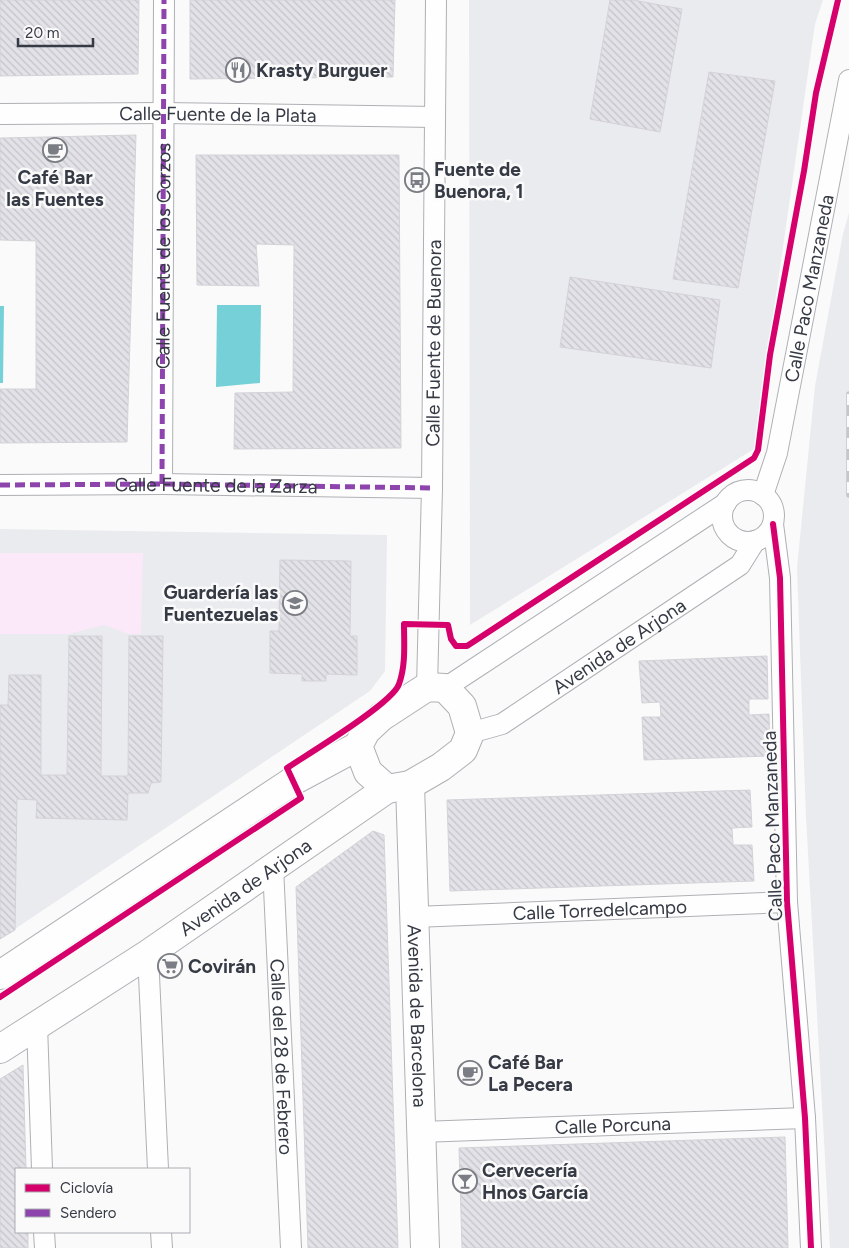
<svg xmlns="http://www.w3.org/2000/svg" width="849" height="1248" font-family="Figtree,sans-serif">
<defs>
<pattern id="building-back-hatch" width="6" height="6" patternUnits="userSpaceOnUse" patternTransform="scale(1.25)"><rect width="6" height="6" fill="#e3e2e8"/><path d="M-1 5l2 2M0 0l6 6M5-1l2 2" fill="none" stroke="#c3c3c8"/></pattern>
</defs>
<rect width="100%" height="100%" fill="#fafafa"/>
<!-- built -->
<path fill="#e9ebef" d="M469,0h354l-8,24 -61,425 -284,176z
M849,213v1035h-19l-24,-431 -9,-249 18,-182 28,-152z
M0,529l387,6 -2,136 -15,20 -370,248z"/>
<!-- grass -->
<path fill="#fbe8f9" d="M0,553h143l-2,81h-12l-25,-9 -35,9h-69z"/>
<!-- water -->
<path fill="#76d0d8" d="M217,305h44l-1,78 -44,4z
M0,306h4l-1,77h-3z"/>
<!-- building -->
<path fill="url(#building-back-hatch)" stroke="#d4d2d7" d="M0,0h139l-1,74 -138,2z
M190,0h205l-2,77 -203,2z
M610,0h23l49,9 -22,123 -70,-13z
M709,72l66,9 -37,207 -65,-9z
M136,135l-9,307 -127,1v-54h36v-148l-36,-1v-102z
M196,155h203l2,293 -167,1 1,-56 58,-1 1,-147 -38,-1 3,42 -62,-1z
M570,277l150,23 -9,68 -151,-21z
M280,560l71,1 -1,75h7v39l-31,-1v7h-24v-7l-32,-1v-42h9z
M69,636h33l-1,140h27l1,-140h34l-2,146 -10,1 -3,10h-20l-1,27 -91,-2 1,-18 -20,-1 -2,131 -15,9v-234h8l1,-30h32v100h26z
M767,656l1,43h-19v16l20,-1 1,42 -126,4 -2,-43h19l-1,-15 -18,1 -3,-42z
M750,790l2,37 -20,1 1,17h19l2,36 -304,10 -3,-91z
M373,831l11,4 14,413h-90l-12,-361z
M23,1065l3,104h-10v63h12v16h-28v-169z
M785,1137l3,111h-326l-3,-100z"/>
<g fill="none" stroke-linecap="round" stroke-linejoin="round">
<defs>
<g id="street">
<path id="s1" d="M0,114l163,-1 272,4"/>
<path id="s2" d="M162,484l2,-484"/>
<path d="M0,485l162,-1 270,4"/>
<circle cx="748" cy="516" r="26"/>
<path id="s3" d="M763,495l14,-42 72,-373"/>
<path d="M773,524l7,54 7,324 18,216 6,130"/>
<path id="s4" d="M427,687l5,-199 4,-488"/>
<path d="M445,688l281,-185"/>
<path id="s5" d="M470,733l32,-9 238,-159 15,-24"/>
<path id="s6" d="M273,867l18,381"/>
<path id="s7" d="M414,917l373,-15"/>
<path d="M148,954l10,215"/>
<path d="M37,1025l5,144"/>
<path id="s8" d="M421,1132l384,-14"/>
<path d="M44,1232l1,16"/>
<path d="M161,1232l1,16"/>
</g>
<g id="secondary">
<path d="M427,687l18,1 17,18 8,27 -7,17 -22,17 -31,18 -23,4 -19,-17 -10,-26 8,-15 15,-14z"/>
<path id="s9" d="M410,785l15,463"/>
<path d="M0,975l293,-194 65,-35"/>
<path id="s10" d="M0,1049l148,-95 239,-165"/>
</g>
</defs>
<!-- street casing -->
<use href="#street" stroke="#aeb0b4" stroke-width="22"/>
<!-- secondary casing -->
<use href="#secondary" stroke="#aeb0b4" stroke-width="30"/>
<!-- street -->
<use href="#street" stroke="#fefefe" stroke-width="20"/>
<!-- secondary -->
<use href="#secondary" stroke="#fefefe" stroke-width="28"/>
<defs>
<path id="rail" d="M849,394v101"/>
</defs>
<!-- rail casing -->
<use href="#rail" stroke="#c6c6c7" stroke-width="5.5"/>
<!-- rail -->
<use href="#rail" stroke="#fafafa" stroke-width="4" stroke-dasharray="11" stroke-linecap="butt"/>
<!-- quiet -->
<g stroke="#8e44ad" stroke-width="5" stroke-dasharray="10 5" stroke-linecap="butt">
<path d="M162,484l2,-484"/>
<path id="s11" d="M0,485l162,-1 270,4"/>
</g>
<defs>
<path id="cycleway" d="M773,524l7,54 7,324 18,216 6,130
M0,997l301,-199 -14,-30c21,-14 106,-65 112,-84 7,-19 5,-41 5,-60l44,1 3,14 5,7h11l287,-188 4,-8 12,-95 34,-184 12,-78 22,-93"/>
</defs>
<!-- cycleway casing -->
<use href="#cycleway" stroke="#fafafa" stroke-width="9"/>
<!-- cycleway -->
<use href="#cycleway" stroke="#d6006c" stroke-width="6"/>
</g>
<!-- icons -->
<defs>
<symbol id="restaurant-ring" viewBox="-11 -11 22 22"><circle r="9.5" fill="#fafafa" stroke="#7a7d84" stroke-width="1.5"/><path d="M-5-6h1v4h1v-4h1v4h1v-4h1v5L-1.5 .5V6h-2V.5L-5-1ZM5-6V6H3V1.5H1.5Q1.5-4 5-6Z" fill="#7a7d84"/></symbol>
<symbol id="cafe-ring" viewBox="-11 -11 22 22"><circle r="9.5" fill="#fafafa" stroke="#7a7d84" stroke-width="1.5"/><path d="M-5.5-4.5H6V0H3Q3 3.5 0 3.5H-2.5Q-5.5 3.5-5.5 0ZM3-3.2v2h1.7v-2ZM-6 4.5H4V6H-6Z" fill="#7a7d84"/></symbol>
<symbol id="bus-ring" viewBox="-11 -11 22 22"><circle r="9.5" fill="#fafafa" stroke="#7a7d84" stroke-width="1.5"/><path d="M-5-6H5V4H4V6H2V4H-2V6H-4V4H-5ZM-3.5-4V0h7V-4ZM-3.5 1.2v1.5H-2V1.2ZM2 1.2v1.5H3.5V1.2Z" fill="#7a7d84"/></symbol>
<symbol id="school-ring" viewBox="-11 -11 22 22"><circle r="9.5" fill="#fafafa" stroke="#7a7d84" stroke-width="1.5"/><path d="M0-5L7-2L0 1L-7-2ZM-4 1L0 2.5L4 1V4Q0 6-4 4Z" fill="#7a7d84"/></symbol>
<symbol id="supermarket-ring" viewBox="-11 -11 22 22"><circle r="9.5" fill="#fafafa" stroke="#7a7d84" stroke-width="1.5"/><path d="M-6-5.5h2.5l.6 2H6L4.5 2H-2.5L-4.4-4H-6ZM-1.5 3.2a1.3 1.3 0 1 0 .1 0ZM3 3.2a1.3 1.3 0 1 0 .1 0Z" fill="#7a7d84"/></symbol>
<symbol id="bar-ring" viewBox="-11 -11 22 22"><circle r="9.5" fill="#fafafa" stroke="#7a7d84" stroke-width="1.5"/><path d="M-6-5H6L.8 .8V4.5H3.5V6h-7V4.5H-.8V.8Z" fill="#7a7d84"/></symbol>
</defs>
<g fill-rule="evenodd">
<use href="#restaurant-ring" x="224" y="56" width="28" height="28"/>
<use href="#cafe-ring" x="41" y="136" width="28" height="28"/>
<use href="#bus-ring" x="403" y="166" width="28" height="28"/>
<use href="#school-ring" x="281" y="589" width="28" height="28"/>
<use href="#supermarket-ring" x="156" y="952" width="28" height="28"/>
<use href="#cafe-ring" x="456" y="1059" width="28" height="28"/>
<use href="#bar-ring" x="451" y="1167" width="28" height="28"/>
</g>
<g text-anchor="middle" stroke-width="5" stroke-linejoin="round" paint-order="stroke">
<!-- poi labels -->
<g font-size="19" font-weight="bold" fill="#353a45" stroke="#fafafa" text-anchor="start">
<text x="256" y="77">Krasty Burguer</text>
<text x="434" y="176">Fuente de<tspan x="434" dy="22">Buenora, 1</tspan></text>
<text x="55" y="184" text-anchor="middle">Café Bar<tspan x="55" dy="22">las Fuentes</tspan></text>
<text x="278" y="599" text-anchor="end">Guardería las<tspan x="278" dy="22">Fuentezuelas</tspan></text>
<text x="188" y="973">Covirán</text>
<text x="488" y="1069">Café Bar<tspan x="488" dy="22">La Pecera</tspan></text>
<text x="482" y="1177">Cervecería<tspan x="482" dy="22">Hnos García</tspan></text>
</g>
<!-- street labels -->
<g font-size="19" fill="#353a45" stroke="#fafafa">
<text dy="7" stroke="none"><textPath href="#s1" startOffset="218">Calle Fuente de la Plata</textPath></text>
<text dy="7" stroke="none"><textPath href="#s2" startOffset="228">Calle Fuente de los Corzos</textPath></text>
<text dy="7" stroke="none"><textPath href="#s3" startOffset="212">Calle Paco Manzaneda</textPath></text>
<text dy="7" stroke="none"><textPath href="#s4" startOffset="344">Calle Fuente de Buenora</textPath></text>
<text dy="7" stroke="none"><textPath href="#s11" startOffset="216">Calle Fuente de la Zarza</textPath></text>
<text dy="7" stroke="none"><textPath href="#s5" startOffset="174">Avenida de Arjona</textPath></text>
<text transform="translate(772 826) rotate(-92)" y="7">Calle Paco Manzaneda</text>
<text dy="7" stroke="none"><textPath href="#s10" startOffset="294">Avenida de Arjona</textPath></text>
<text dy="7" stroke="none"><textPath href="#s7" startOffset="186">Calle Torredelcampo</textPath></text>
<text dy="7" stroke="none"><textPath href="#s9" startOffset="231">Avenida de Barcelona</textPath></text>
<text dy="7" stroke="none"><textPath href="#s6" startOffset="190">Calle del 28 de Febrero</textPath></text>
<text dy="7" stroke="none"><textPath href="#s8" startOffset="192">Calle Porcuna</textPath></text>
</g>
</g>
<!-- legend -->
<rect x="15" y="1168" width="175" height="65" fill="#fafafa" stroke="#abadb2"/>
<rect x="25" y="1184" width="25" height="8" fill="#d6006c" stroke="#abadb2"/>
<text x="60" y="1193" font-size="15" fill="#353a45">Ciclovía</text>
<rect x="25" y="1209" width="25" height="8" fill="#8e44ad" stroke="#abadb2"/>
<text x="60" y="1218" font-size="15" fill="#353a45">Sendero</text>
<!-- scale -->
<path d="M18 38v8h75v-8" fill="none" stroke="#353a45" stroke-width="2.5"/>
<text x="25" y="38" font-size="15" fill="#353a45" stroke="#fafafa" stroke-width="4" paint-order="stroke">20 m</text>
</svg>
